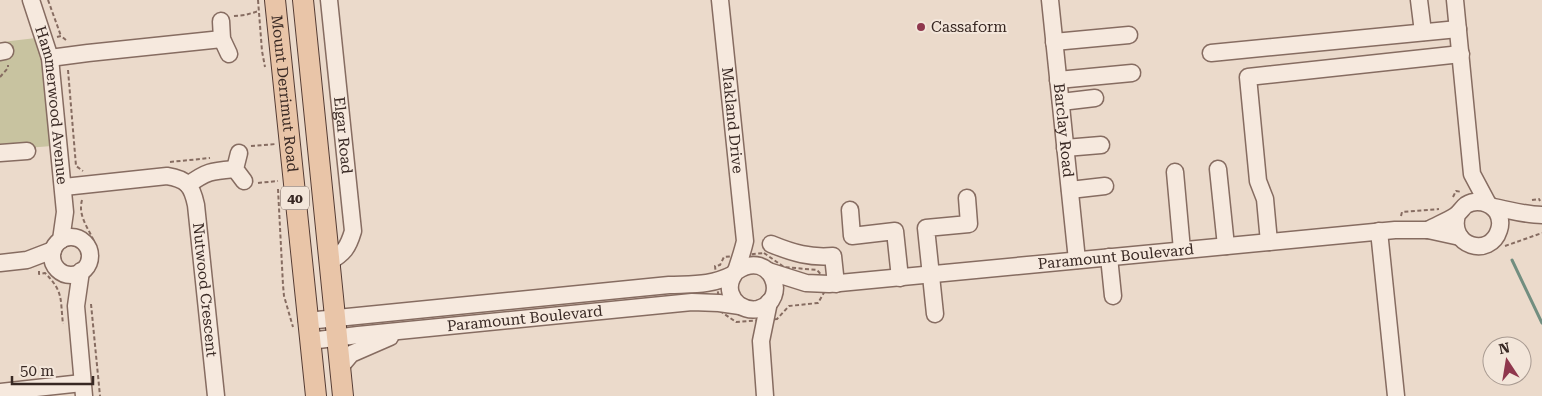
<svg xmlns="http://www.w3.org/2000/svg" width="1542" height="396" font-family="'Roboto Serif',serif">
<rect width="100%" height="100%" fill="#ebdacb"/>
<!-- park -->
<path fill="#c8c3a0" d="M36,38l7,21 9,87 -52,4v-95l5,-1 -3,-12z"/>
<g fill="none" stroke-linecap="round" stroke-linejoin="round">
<!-- stream -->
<path stroke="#728e80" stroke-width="3" d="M1512,260l30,63"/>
<defs>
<g id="minor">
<path id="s1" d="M31,0l19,58 15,154 -4,28"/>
<path id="s2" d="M329,0l24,231c-5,17 -9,22 -24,31"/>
<path id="s3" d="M720,0l25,241c-2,9 -5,18 -8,27 -1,3 -3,6 -5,10 -5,10 -1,21 7,27 6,4 13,5 19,4 33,-9 13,-61 -21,-38"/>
<path id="s4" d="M1050,0l27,260"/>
<path d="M1419,0l4,32"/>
<path d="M1455,0l17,174 16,30"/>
<path d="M221,21l1,18 7,15"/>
<path d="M1054,42l75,-7"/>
<path d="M0,52l5,-1"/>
<path d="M1211,53l247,-24"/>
<path d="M50,58l38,-5 134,-14"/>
<path d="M1058,80l74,-7"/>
<path d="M1061,102l34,-4"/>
<path d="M1065,148l36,-3"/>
<path d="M0,153l27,-2"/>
<path d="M239,153l-4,16 9,12"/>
<path d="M1218,169l8,77"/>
<path d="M1175,172l7,78"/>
<path d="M188,185c19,-14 24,-14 47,-16"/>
<path id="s5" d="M64,187l103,-11c20,3 25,10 29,29l20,191"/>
<path d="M1070,190l35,-4"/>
<path d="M1493,207c17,3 32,8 49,8"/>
<path d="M850,210l2,26 43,-5 5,47"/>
<path d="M1428,230c9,-5 19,-9 27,-14 5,-3 7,-8 11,-11 10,-6 24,-3 31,7 3,5 4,12 2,18 -9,29 -51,16 -42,-15"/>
<path d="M1379,231l17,165"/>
<circle cx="71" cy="256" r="19"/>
<path d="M1269,242l-4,-43 -7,-18 -10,-104 213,-23"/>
<path d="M771,244c22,9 39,14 62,12l3,28"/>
<path d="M1109,257l4,39"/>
<path d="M0,263l27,-3 26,-10"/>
<path d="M81,271l-5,35 8,90"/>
<path id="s6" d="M768,271l38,12 23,1 566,-54h33l32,7"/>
<path d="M935,314l-9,-86 43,-4 -2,-26"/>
<path d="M307,321l362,-36c25,-1 41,1 65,-11"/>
<path id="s7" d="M310,341l48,-6 334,-33 27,1 21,3"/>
<path d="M340,367l11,-13 39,-17"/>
<path d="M0,392l82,-9"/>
<path d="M765,396l-4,-55 8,-39"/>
</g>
<g id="major">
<path id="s8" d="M275,0l41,396"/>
<path d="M303,0l40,396"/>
</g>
</defs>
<!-- minor casing -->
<use href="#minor" stroke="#866c61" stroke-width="19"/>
<!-- major casing -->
<use href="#major" stroke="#553c34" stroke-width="22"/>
<!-- path -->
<path stroke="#866c61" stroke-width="2" stroke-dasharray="4 2.5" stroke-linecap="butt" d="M48,0l13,36
M258,0l4,51 3,16
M234,16l11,-1 14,-4
M57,37l4,-1 5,4
M68,70l8,96 7,5
M0,77l8,-9v-3
M251,146l25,-2
M170,162l40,-4
M258,183l20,-2
M278,189l5,96 1,11 9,31
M1453,197l3,-6 6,1
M82,200c-7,26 25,40 12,70
M1532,200l7,-1 1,2
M1401,216l1,-4 37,-3
M1505,246l37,-13
M764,253l20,14 33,3 12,14 -11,19 -29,3 -12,13 -41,3 -16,-11 -5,-45 5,-1 4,-8z
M39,271v3l6,-1c19,19 15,26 18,51
M91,304l9,92"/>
<!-- minor -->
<use href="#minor" stroke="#f6e9de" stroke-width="16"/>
<!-- major -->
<use href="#major" stroke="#e9c5a8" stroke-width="20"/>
</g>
<!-- markers -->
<circle fill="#8f374d" stroke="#f3e6da" stroke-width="2" cx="921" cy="27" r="5"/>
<g text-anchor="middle" stroke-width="4" stroke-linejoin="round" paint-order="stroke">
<!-- shield labels -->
<rect fill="#f3e6da" stroke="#70615a" stroke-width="1" x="281" y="186.5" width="28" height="23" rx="4"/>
<g font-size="14" font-weight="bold" fill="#382823">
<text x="295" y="203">40</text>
</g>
<!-- poi labels -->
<g font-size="15" fill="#382823" stroke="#f3e6da" text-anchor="start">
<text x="931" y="32">Cassaform</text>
</g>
<!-- street labels -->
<g font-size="15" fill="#382823" stroke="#f3e6da">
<text dy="5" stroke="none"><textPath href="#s8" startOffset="94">Mount Derrimut Road</textPath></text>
<text dy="5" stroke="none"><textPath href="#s1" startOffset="108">Hammerwood Avenue</textPath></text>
<text dy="5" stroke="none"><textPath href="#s3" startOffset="121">Makland Drive</textPath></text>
<text dy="5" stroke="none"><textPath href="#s4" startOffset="131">Barclay Road</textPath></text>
<text dy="5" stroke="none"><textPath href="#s2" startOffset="136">Elgar Road</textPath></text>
<text dy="5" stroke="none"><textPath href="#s6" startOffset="351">Paramount Boulevard</textPath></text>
<text dy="5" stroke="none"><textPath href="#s5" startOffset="234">Nutwood Crescent</textPath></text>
<text dy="5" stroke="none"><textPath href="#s7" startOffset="216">Paramount Boulevard</textPath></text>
</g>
</g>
<!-- north arrow -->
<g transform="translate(1507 361) rotate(348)"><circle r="24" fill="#f3e6da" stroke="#a89a91"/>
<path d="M0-4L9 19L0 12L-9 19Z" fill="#8f374d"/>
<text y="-8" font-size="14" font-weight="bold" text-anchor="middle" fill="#382823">N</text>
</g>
<!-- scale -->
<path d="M12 376v8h81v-8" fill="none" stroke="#382823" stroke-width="2.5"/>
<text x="20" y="376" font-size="15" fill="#382823" stroke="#f3e6da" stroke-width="4" paint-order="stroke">50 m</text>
</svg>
